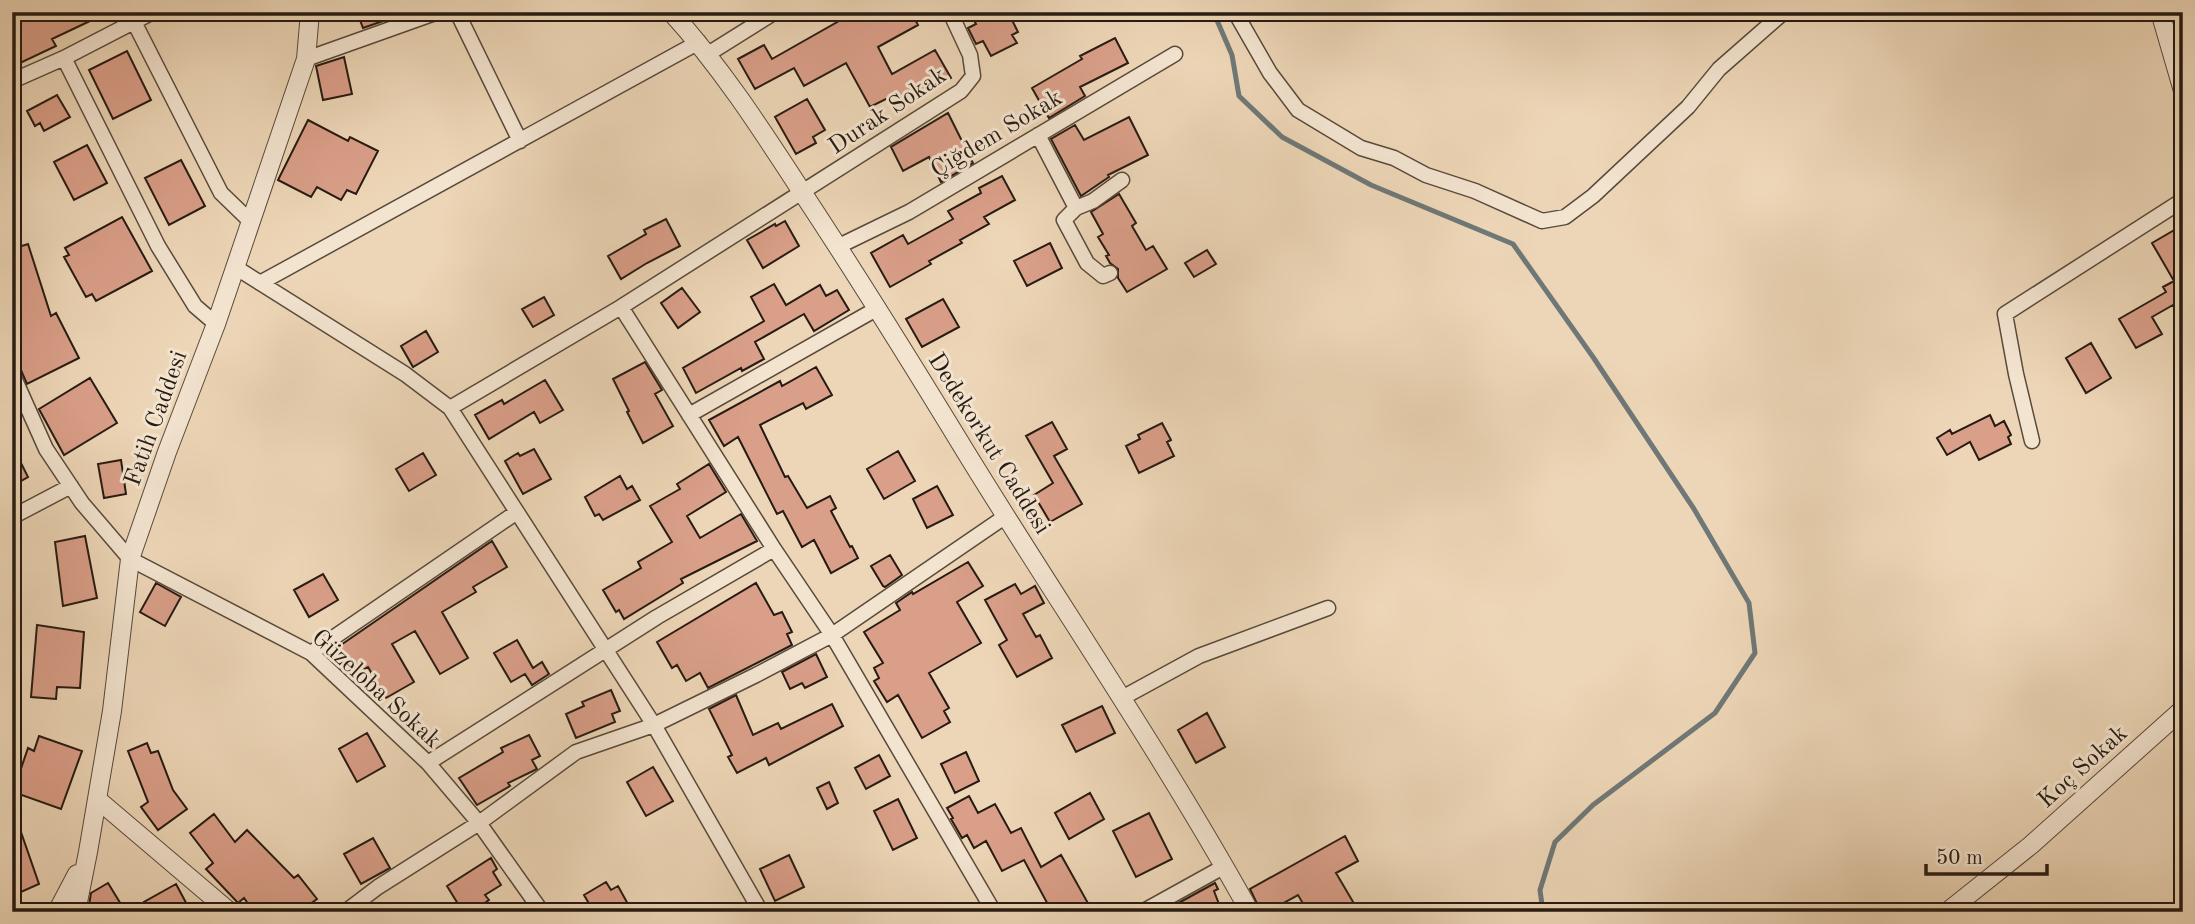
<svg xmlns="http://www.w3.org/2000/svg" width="2195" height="924" font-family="'Old Standard TT',serif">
<rect width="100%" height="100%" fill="#edd6b7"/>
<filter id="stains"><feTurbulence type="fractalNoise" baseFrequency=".00286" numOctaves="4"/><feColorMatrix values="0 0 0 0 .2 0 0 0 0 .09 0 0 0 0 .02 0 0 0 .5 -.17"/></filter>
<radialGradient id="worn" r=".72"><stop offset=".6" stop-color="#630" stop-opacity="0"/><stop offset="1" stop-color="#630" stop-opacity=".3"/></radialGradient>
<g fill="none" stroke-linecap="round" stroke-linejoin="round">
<!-- stream -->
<path stroke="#6f7877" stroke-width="5" d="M1208,12l8,6 16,37 7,41 43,41 89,48 142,59 80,113 101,152 55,94 6,50 -40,60 -122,92 -38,37 -15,48 3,22"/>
</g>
<!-- building -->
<path fill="#da9f89" stroke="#261b12" stroke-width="2" d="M12,12h97l-57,27 4,7 -38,18 -6,-12z
M357,12h52l-46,16z
M855,12h56l7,13 -40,22 14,27 43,-24 16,28 -31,18 -2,-2 -17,10 -5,-10 -26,13 -24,-44 -42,23 -10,-18 -39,21 -17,-30 26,-14 8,14z
M970,12h38l10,20 -6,3 5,8 -26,13 -8,-15 -7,3 -8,-16 8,-4z
M1115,38l13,25 -48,24 5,9 -36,22 -17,-30 50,-29 -2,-3z
M127,51l24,49 -38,19 -24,-49z
M344,57l8,37 -29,6 -7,-34z
M57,95l13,22 -26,14 -4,-8 -5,3 -8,-15z
M807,99l18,31 -12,7 3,6 -20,11 -21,-37z
M948,113l25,50 -32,19 -12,-25 -26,14 -12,-24z
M1129,117l19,38 -40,20 1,2 -28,19 -30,-57 24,-14 9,15z
M308,120l40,21 2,-4 28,14 -22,43 -9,-4 -6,10 -24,-13 -6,10 -33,-17z
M87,145l20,38 -33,17 -20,-38z
M181,160l24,46 -36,19 -24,-47z
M1002,176l13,24 -31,17 5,7 -29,16 2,3 -33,18 2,3 -41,23 -19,-34 32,-18 5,9 45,-25 -5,-8 33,-18 -2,-5z
M1119,194l17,29 -4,3 14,24 7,-4 14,23 -40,23 -9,-14v-9l-8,-6 -4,-7 3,-1 -11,-18 5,-3 -12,-22z
M122,217l30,54 -56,30 -4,-7 -6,3 -22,-40 5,-2 -4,-7z
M666,219l14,27 -33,17 -26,16 -13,-23 38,-22 -2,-4z
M785,221l14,25 -36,22 -16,-28 28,-16 1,2z
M2183,225v96l-10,-16 -21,12 10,17 -26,14 -17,-29 47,-27 -3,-5 11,-6 -22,-38z
M1050,243l12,25 -35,18 -13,-25z
M28,244l23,72 5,-3 23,45 -52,26 -7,-16 -8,-6v-113z
M1207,250l9,14 -22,13 -9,-14z
M774,284l12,21 34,-20 6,11 11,-6 12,20 -35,21 -10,-17 -49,28 9,17 -22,12 -1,-3 -45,25 -13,-25 81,-47 -13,-24z
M682,288l18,24 -22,16 -17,-25z
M544,297l10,18 -21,12 -11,-18z
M943,299l16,28 -37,20 -16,-28z
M426,331l12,21 -25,15 -12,-21z
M2091,343l20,35 -25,15 -20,-35z
M645,362l17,28 -7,4 18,32 -30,17 -16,-31 2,-1 -16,-32z
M816,367l16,28 -26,14 -3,-6 -43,22 25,52 3,-1 19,32 23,-12 6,12 -5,3 19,36 2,-1 6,12 -27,15 -17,-33 -12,7 -19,-36 -6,3 -39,-77 -14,9 -15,-26 71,-39 2,5z
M90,378l27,45 -53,32 -25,-46z
M545,380l18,30 -23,13 -6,-11 -45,27 -14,-24 27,-15 2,4z
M1990,415l5,11 9,-5 7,14 -3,2 3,7 -32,16 -9,-18 -23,13 -10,-17 13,-8 2,4z
M1052,422l15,27 -13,7 28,48 -32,18 -16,-27 19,-12 -27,-47z
M1162,423l9,17 -4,2 7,14 -35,17 -13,-27 14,-7 -2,-4z
M12,445l16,32 -16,9z
M534,449l17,30 -28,15 -18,-33 13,-8 2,3z
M898,451l17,30 -31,18 -17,-30z
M423,453l13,22 -27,16 -13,-22z
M121,460l5,34 -22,4 -6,-34z
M709,464l17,28 -39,24 13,22 41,-24 16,27 -76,38 2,4 -59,36 -5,-9 -3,2 -13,-22 38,-22 -3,-6 34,-20 -22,-36 30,-17 -3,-5z
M620,476l7,13 5,-3 8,14 -37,20 -4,-6 -4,2 -10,-19z
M937,486l16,29 -26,13 -14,-29z
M85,536l12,62 -34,8 -8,-64z
M492,541l15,26 -34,20 3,5 -34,20 26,46 -28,16 -25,-43 -23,13 22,38 -28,16 -18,-31 -14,8 -16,-28z
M890,555l12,20 -17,12 -2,-1 -12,-20z
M968,562l15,24 -26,16 24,41 -52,30 20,35 -5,3 6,11 -28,16 -24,-43 -11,7 -13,-21 5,-3 -5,-10 9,-5 -19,-31 36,-22 -4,-7 16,-11 1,2z
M323,574l15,26 -29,17 -15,-27z
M156,583l25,14 -16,29 -25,-14z
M756,583l18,32 8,-3 10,20 -5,2 5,11 -84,43 -8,-15 -14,8 -9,-16 -5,3 -15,-26z
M1015,584l6,10 14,-8 9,17 -21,11 13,23 4,-2 12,23 -35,19 -18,-32 8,-5 -22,-40z
M37,625l47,7 -4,56 -23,-1 -1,12 -25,-2z
M517,640l16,28 9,-6 7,12 -17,11 -7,-11 -14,8 -17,-29z
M816,654l11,23 -22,11 -3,-5 -12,6 -8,-17z
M611,690l9,21 -8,3 3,8 -39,16 -10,-24 18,-8 -2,-4z
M736,695l17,40 25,-12 3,6 51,-25 11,22 -74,39 -3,-7 -29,15 -9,-16 4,-2 -23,-46z
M1102,706l13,27 -39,19 -14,-27z
M1207,713l18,34 -29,16 -18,-33z
M367,733l18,33 -28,16 -18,-33z
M529,735l11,21 -8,4 5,9 -29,14 2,3 -33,19 -18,-27 44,-26 -2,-4z
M39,736l43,15 -21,58 -48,-17 15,-44 6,3z
M147,743l4,10 7,-2 15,39 14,19 -29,21 -17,-23 7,-5 -20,-51z
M966,752l13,29 -24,12 -14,-29z
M879,755l11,21 -24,13 -11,-21z
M653,767l20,34 -27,15 -19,-34z
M829,782l9,21 -11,6 -10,-21z
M1090,793l14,26 -35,20 -14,-26z
M969,796l9,17 17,-9 16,29 10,-5 20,39 20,-12 28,50 -13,7h-24l-28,-52 -22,11 -16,-30 -12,7 -7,-13 -5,3 -11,-19 2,-1 -6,-10z
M898,799l19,39 -24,12 -19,-39z
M14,812l25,72 -27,12v-83z
M1149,813l23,46 -36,18 -23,-46z
M214,814l21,28 12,-12 47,48 4,-3 19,24 -18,13h-45l-10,-14 -6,5 -32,-34 7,-6 -23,-30z
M1345,836l13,25 -22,12 23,39h-51l-10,-17 -31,17h-6l-11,-23z
M373,838l17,30 -29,16 -17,-30z
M789,855l15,32 -29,14 -15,-32z
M491,858l6,11 -4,3 8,13 -16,10 4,5 -18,12h-8l-16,-26z
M606,882l5,8 7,-4 11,20 -10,6h-25l-10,-17z
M108,883l14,23 -10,6h-24l3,-19z
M1215,883l3,6 -4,2 8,21h-60z
M176,884l15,28h-42l-5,-10z"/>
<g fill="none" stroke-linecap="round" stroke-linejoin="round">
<defs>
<path id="minor" d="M129,12l92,181 29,28
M457,12l63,129
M1235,12l35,61 28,37 63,38 33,10 32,17 49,16 67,30 23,-4 28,-21 95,-89 31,-38 65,-57
M708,54l67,-42
M64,58l94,188 37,60 21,18
M306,59l132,-47
M12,81l52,-23 89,-46
M1038,135l38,73 -12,12 23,43 16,13 7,-3
M1076,208l17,-7 29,-21
M839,246l70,-34 266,-158
M235,267l170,107 45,34 204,317 107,187
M260,283l439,-241
M621,307l153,242 58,86 162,277
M12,373l34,76 36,54 48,56 181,94 117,110 51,60 63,89
M450,408l171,-101 340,-216 12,-15 -3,-21 -20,-43
M689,415l189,-107
M2032,441l-16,-67 -11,-60 178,-114
M12,517l59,-31
M311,653l206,-141
M1122,698l77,-42 129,-48
M428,763l229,-146 117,-68
M345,912l33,-25 101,-64 97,-71 78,-27 102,-50 76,-40 174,-119
M1142,912l83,-46"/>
<path id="tertiary" d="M671,12c51,56 92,120 133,183 56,85 110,172 163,259 94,153 196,301 283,458
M2160,12l23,79
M97,799l133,113
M57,912l20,-38
M76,912l12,-60 24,-141 18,-152 37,-107 49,-128 90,-265 4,-47
M1947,912l84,-67 152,-136"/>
</defs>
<!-- minor casing -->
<use href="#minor" stroke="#584a3b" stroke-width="17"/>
<!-- tertiary casing -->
<use href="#tertiary" stroke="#584a3b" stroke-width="20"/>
<!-- minor -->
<use href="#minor" stroke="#f3e4d0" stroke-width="14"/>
<!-- tertiary -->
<use href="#tertiary" stroke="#f3e4d0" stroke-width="18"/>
</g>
<g text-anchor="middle" stroke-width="6" stroke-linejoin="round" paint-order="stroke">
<!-- street labels -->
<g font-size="24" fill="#261b12" stroke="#f3e4d0">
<text transform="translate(887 110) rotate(-34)" y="8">Durak Sokak</text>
<text transform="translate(996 133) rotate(-31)" y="8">Çiğdem Sokak</text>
<text transform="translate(155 418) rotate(-70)" y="8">Fatih Caddesi</text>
<text transform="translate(990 443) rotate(58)" y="8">Dedekorkut Caddesi</text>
<text transform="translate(377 688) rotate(42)" y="8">Güzeloba Sokak</text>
<text transform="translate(2082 766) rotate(-42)" y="8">Koç Sokak</text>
</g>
</g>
<!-- margin -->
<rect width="2195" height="924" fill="none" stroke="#edd6b7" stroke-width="42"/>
<rect x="14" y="14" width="2167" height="896" fill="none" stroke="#261b12" stroke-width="3.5"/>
<rect x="21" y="21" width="2153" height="882" fill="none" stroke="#261b12" stroke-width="2"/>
<!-- scale -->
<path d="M1926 864v10h121v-10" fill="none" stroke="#261b12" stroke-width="3.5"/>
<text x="1936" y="864" font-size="21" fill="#261b12" stroke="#f3e4d0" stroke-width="5" paint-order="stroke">50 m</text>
<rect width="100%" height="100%" filter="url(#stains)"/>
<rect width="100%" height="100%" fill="url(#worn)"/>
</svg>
